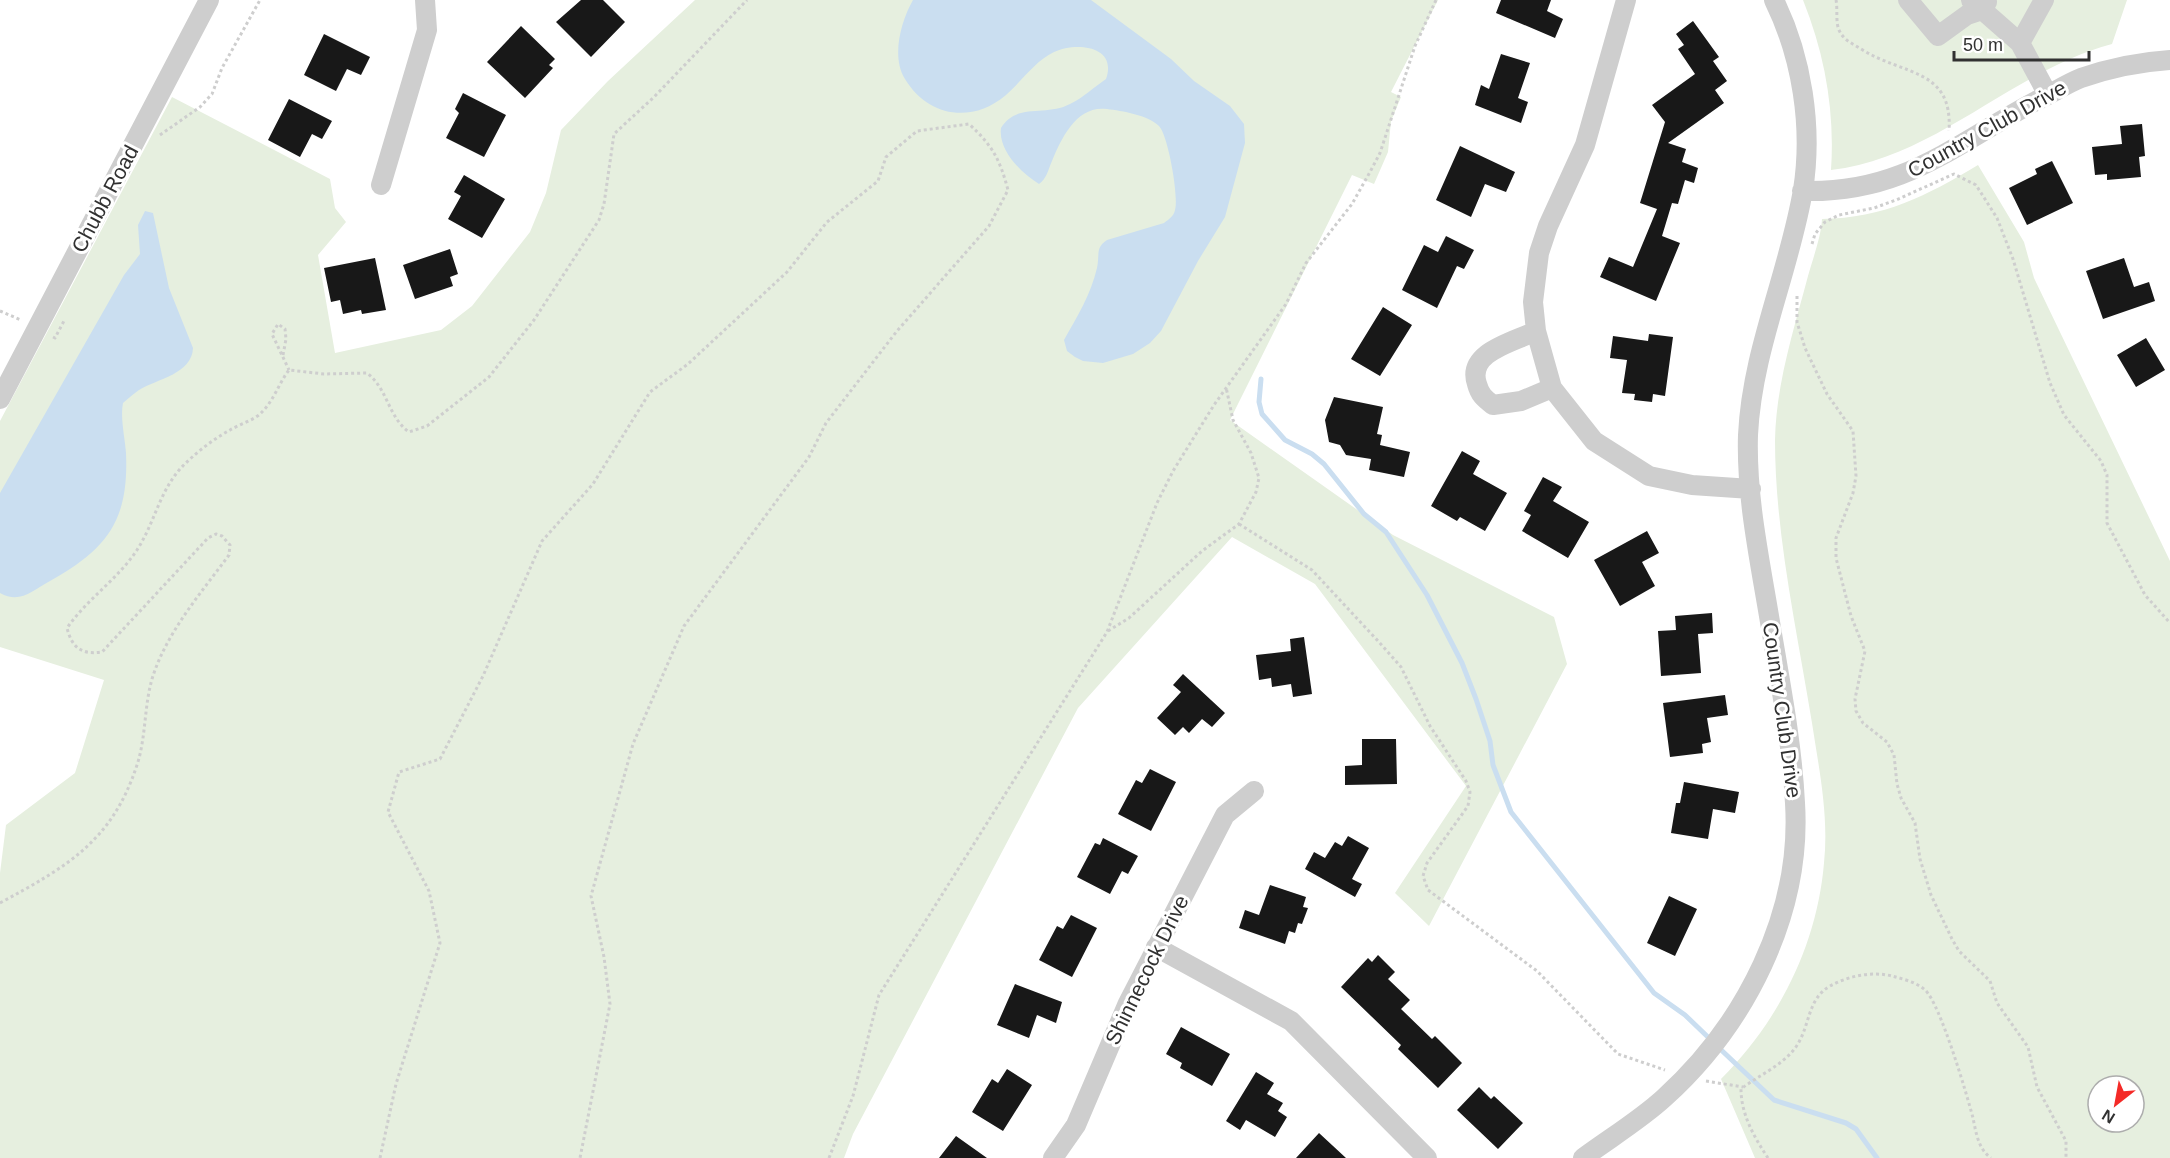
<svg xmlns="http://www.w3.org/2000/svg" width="2170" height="1158" font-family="Arial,sans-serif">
<rect width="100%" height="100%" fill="#fff"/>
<!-- green -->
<path fill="#e6efdf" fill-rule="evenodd" d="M695,0h743l-47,92 10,5 -10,24 -3,31 -14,32 -22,-9 -122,245 163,115 161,82 13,47 -138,262 -34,-33 71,-107 -151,-202 -83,-47 -154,171 -225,426 -9,24h-844v-285l6,-48 69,-52 29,-93 -104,-33v-226l172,-324 158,82 5,29 11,14 -28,33 17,98 106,-23 31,-24 58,-74 16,-39 15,-63 47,-49z
M1803,0h324l-15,44c-101,27 -176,114 -281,126 4,-59 -6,-115 -28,-170z
M1978,165l46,77 10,36 136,283v597h-415l-34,-79c58,-58 96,-134 103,-216 5,-47 -5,-94 -12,-140 -15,-93 -37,-189 -37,-283 1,-56 19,-111 33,-164 5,-18 13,-39 14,-57 62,-1 104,-23 156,-54zM2098,1086h36v36h-36z"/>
<!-- water -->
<path fill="#cadef0" d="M913,0h178l80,59 23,22 36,25 14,18 1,19 -20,74 -27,44 -37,70 -11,12 -17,11 -30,9 -20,-2 -8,-4 -8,-6 -3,-11c13,-23 27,-46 33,-72 3,-14 -2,-20 10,-28l57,-17c5,-4 10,-7 11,-13 4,-13 -7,-75 -16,-84 -11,-11 -37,-15 -52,-17 -30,-4 -45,28 -55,52 -4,9 -5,17 -13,23 -18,-11 -41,-34 -38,-56 16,-26 45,-11 69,-24 13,-6 24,-17 36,-25 12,-34 -31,-37 -52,-27 -19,9 -32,29 -48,43 -34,29 -78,22 -101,-16 -14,-22 -4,-58 8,-79z
M145,211l8,2 16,75 24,60c-1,26 -36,31 -54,42 -6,4 -11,9 -16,13 -3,14 2,35 3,50 3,68 -19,96 -76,128 -18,10 -30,23 -50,12v-100l124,-218 16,-21 -2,-29z"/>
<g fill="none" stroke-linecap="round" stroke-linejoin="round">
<!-- stream -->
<path stroke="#cadef0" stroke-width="5" d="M1261,379l-2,23 3,12 23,26 27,14 12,10 40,50 22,18 41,63 35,68 14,36 14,42 3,24 18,47 143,181 31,22 26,25
M1717,1046l57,54 72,23 10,6 21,29"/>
</g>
<!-- building -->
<path fill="#181818" d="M581,0h22l22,22 -34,35 -35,-35z
M1501,0h50l-4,11 16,8 -8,19 -59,-25z
M1693,21l26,36 -6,4 14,20 -12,9 9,13 -56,40 18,6 -4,13 16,6 -4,15 -9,-3 -7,24 -6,-1 -10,33 18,7 -24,58 -56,-24 9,-20 24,10 24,-58 -17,-6 25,-81 -13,-17 43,-31 -17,-25 6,-4 -8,-11z
M521,26l34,33 -6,6 4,3 -28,30 -38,-36z
M324,34l46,23 -9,18 -14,-6 -11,22 -32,-16z
M1501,54l29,9 -12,35 10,4 -7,21 -46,-18 6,-20 8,4z
M463,93l43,22 -22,42 -38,-19 13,-25 -4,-4z
M289,99l43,22 -10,18 -10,-5 -12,23 -32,-17z
M2142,124l3,32 -6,1 2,20 -34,3v-6l-12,1 -3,-28 30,-3 -2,-18z
M1460,146l55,26 -9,20 -21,-8 -14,33 -35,-17z
M2052,161l21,42 -46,22 -18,-37 28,-14 -2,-5z
M464,175l41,24 -23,39 -34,-19 13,-23 -7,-4z
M1446,236l28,14 -10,19 -7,-3 -20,42 -35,-18 22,-45 14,7z
M450,249l8,25 -8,3 3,9 -38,13 -12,-34z
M375,258l11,52 -24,4 -1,-4 -18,4 -3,-14 -9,2 -7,-34z
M2124,258l10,29 15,-5 6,19 -52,18 -17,-48z
M1383,307l29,18 -32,51 -29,-17z
M1649,334l24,3 -8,59 -12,-2 -1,8 -18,-2 1,-6 -13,-1 5,-33 -17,-2 3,-22 35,5z
M2146,338l19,32 -29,17 -19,-32z
M1334,397l49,10 -6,27 5,1 -2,10 30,7 -6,25 -35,-7 2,-11 -25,-4 -6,-10 -11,-3 -4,-22z
M1462,451l18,10 -7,13 34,19 -22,38 -25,-14 -3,4 -26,-15z
M1543,477l19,10 -9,14 36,21 -21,36 -46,-27 9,-16 -7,-4z
M1647,531l12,22 -17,9 13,24 -35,20 -26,-46z
M1712,613l1,20 -15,1 3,39 -40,3 -3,-45 18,-1 -1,-14z
M1304,637l8,57 -19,3 -2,-13 -19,3 -1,-9 -12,2 -3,-25 35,-4 -1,-12z
M1183,674l42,39 -13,14 -10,-8 -13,14 -6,-6 -8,8 -18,-17 24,-26 -8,-7z
M1725,695l3,20 -21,3 4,24 -9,2 1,9 -33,4 -7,-54z
M1362,739h34l1,45 -52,1v-19l17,-1z
M1150,769l26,13 -25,49 -33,-17 18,-34 6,3z
M1684,782l55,10 -4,21 -22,-4 -5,30 -37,-6 5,-30h4z
M1348,836l21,12 -17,31 10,5 -7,13 -50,-28 9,-17 11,6 10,-16 7,4z
M1103,838l35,18 -10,18 -6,-3 -12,23 -33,-17 18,-34 5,2z
M1270,885l36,12 -3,10 5,1 -6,16 -4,-1 -3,10 -6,-2 -4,13 -46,-16 6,-18 14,5z
M1669,896l28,13 -22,47 -28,-13z
M1071,915l26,13 -25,49 -33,-17 18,-34 6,3z
M1378,955l17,17 -7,7 22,21 -9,9 31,30 3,-3 27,27 -24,25 -40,-39 3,-4 -60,-58 27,-29 4,4z
M1015,984l47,18 -6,21 -19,-8 -8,23 -32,-13z
M1181,1027l49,27 -18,32 -32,-18 2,-5 -16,-9z
M1007,1069l25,16 -29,46 -31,-19 20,-33 6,4z
M1256,1072l18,11 -7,11 16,9 -5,8 9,6 -12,20 -29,-17 -6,10 -14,-9z
M1479,1087l12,12 3,-3 29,27 -25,26 -41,-39z
M1319,1133l27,25h-50z
M956,1136l31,22h-48z"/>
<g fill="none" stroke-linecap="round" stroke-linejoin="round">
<!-- path -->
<path stroke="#cecece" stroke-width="3" stroke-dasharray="3 3" stroke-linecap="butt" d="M1836,0c2,9 -1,24 4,32 4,8 13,12 21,17 43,27 92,19 88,82
M160,135l40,-28 12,-13 10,-26 38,-68
M1812,244l3,-10 10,-12 14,-7 35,-7 22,-8 58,-26 22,11 21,33 16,41 37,124 14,32 37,46 6,14v48l38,72 25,28
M1797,296v26l8,26 22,46 26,37 3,45 -3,17 -17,45v20l15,58 14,35 -10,48 1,12 7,12 24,19 7,13 3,29 4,14 14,25 5,36 11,36 21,44 7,12 31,30 7,22 31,44 9,40 29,54v17
M0,311l21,9
M53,337l2,1 10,-19
M283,355l3,-16 -1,-10 -7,-5 -6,10 17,36
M1239,524l73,46 66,71 23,26 29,59 36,55 4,11 -2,14 -41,57 -4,13 5,14 109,81 81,83 47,16
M1108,631l21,-13 73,-67 37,-27 17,-32 3,-14 -8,-25 -18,-33 -7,-33
M0,903c66,-36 112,-61 137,-138 9,-27 7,-58 15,-86 14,-46 49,-86 77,-124l1,-10 -8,-9 -6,-2 -8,4 -106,114c-20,3 -30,-4 -35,-24 20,-29 50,-48 70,-78 17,-26 22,-57 43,-81 14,-15 32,-29 50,-39 10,-6 25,-10 32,-18 12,-12 17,-29 27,-42l35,4 43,-1c21,16 21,44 42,59l18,-6 62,-49 45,-57 65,-100 5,-16 10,-70 40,-37 93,-97
M1706,1081l37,6
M380,1158l16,-74 44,-141 -11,-52 -41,-79 11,-40 41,-13 43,-83 59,-135 51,-57 57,-92 38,-28 99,-92 40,-50 51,-41 8,-24 31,-26 52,-7c24,22 31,36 39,66l-19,36 -92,105 -71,92 -17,34 -125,169 -51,118 -42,152 13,61 6,47 -30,154
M829,1158l24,-62 26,-101 228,-363 50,-129 16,-32 41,-66 72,-101 20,-41 46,-59 18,-32 10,-19 35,-107 21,-46
M1768,1158c-14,-21 -27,-44 -27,-69 19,-15 48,-26 59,-49 10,-19 9,-42 30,-54 18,-10 42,-15 62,-10 11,3 24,6 33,14 15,13 42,105 48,128 3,14 5,31 18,40"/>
<!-- minor -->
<path stroke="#cecece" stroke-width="20" d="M1626,0l-41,145 -37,81 -9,27 -6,49 3,29 16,57 42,53 55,35 43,9 59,4
M1908,0l30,36 29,-21 15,-5 5,-8
M1971,0l49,43 28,52
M2020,43l24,-43
M381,185l46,-155 -2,-30
M1802,191c101,3 151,-46 234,-90 15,-7 30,-17 45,-23 29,-10 58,-16 89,-18
M1536,331c-22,11 -70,21 -59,53 3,11 7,14 16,21l28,-4 31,-13
M0,399l209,-399
M1156,947l135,74 136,137
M1053,1158l23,-33 52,-122 97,-188 29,-24
M1583,1158c27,-20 57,-38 81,-60 81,-73 138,-184 131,-295 -3,-61 -15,-121 -25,-181 -10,-61 -24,-125 -22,-187 4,-85 41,-162 55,-245 10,-63 -1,-133 -29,-190"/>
</g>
<g text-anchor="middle" stroke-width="6" stroke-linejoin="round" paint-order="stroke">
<!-- street labels -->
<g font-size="21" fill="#313131" stroke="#fff">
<text transform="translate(1987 129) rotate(-29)" y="7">Country Club Drive</text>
<text transform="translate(105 199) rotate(-62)" y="7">Chubb Road</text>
<text transform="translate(1782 710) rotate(82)" y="7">Country Club Drive</text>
<text transform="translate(1147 970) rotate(-64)" y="7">Shinnecock Drive</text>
</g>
</g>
<!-- north arrow -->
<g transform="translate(2116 1104) rotate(211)"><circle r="28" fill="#ffffff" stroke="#adadad" stroke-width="1.5"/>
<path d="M0-4.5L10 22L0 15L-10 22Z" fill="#f42a27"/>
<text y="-9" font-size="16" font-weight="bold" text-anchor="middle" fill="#313131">N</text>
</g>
<!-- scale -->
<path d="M1954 51v9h135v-9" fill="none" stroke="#313131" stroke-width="3"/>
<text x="1963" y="51" font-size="18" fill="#313131" stroke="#ffffff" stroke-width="4.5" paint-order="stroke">50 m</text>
</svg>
